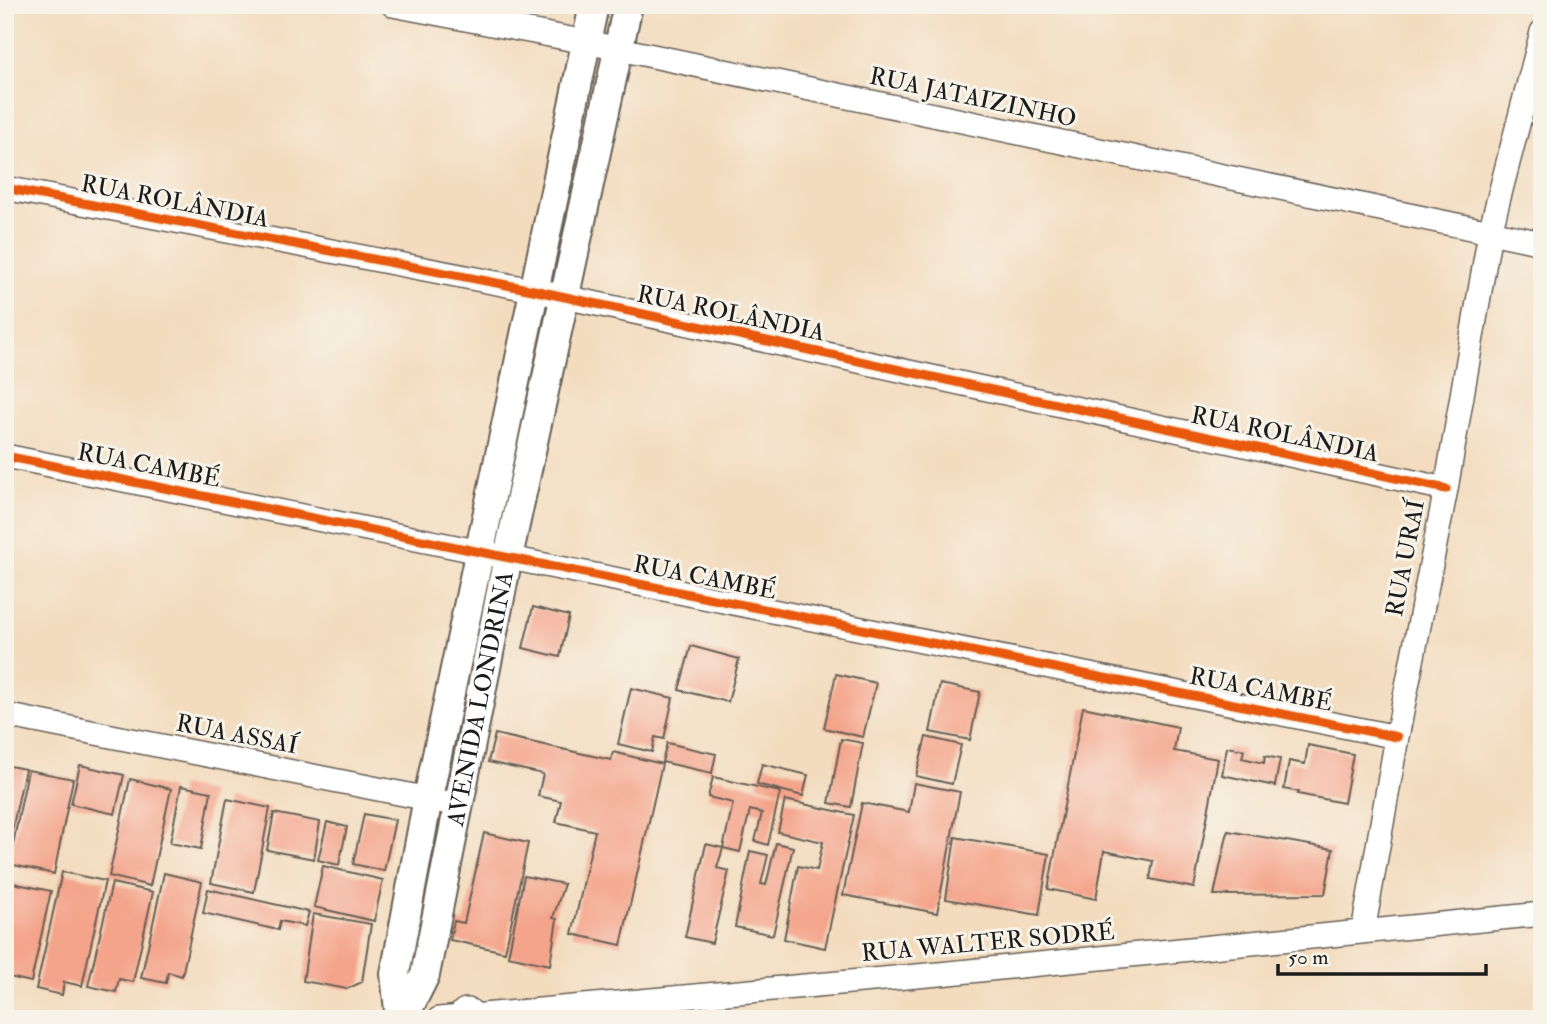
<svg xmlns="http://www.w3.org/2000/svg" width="1547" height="1024" font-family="'IM FELL Double Pica',serif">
<rect width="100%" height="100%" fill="#f7f3e8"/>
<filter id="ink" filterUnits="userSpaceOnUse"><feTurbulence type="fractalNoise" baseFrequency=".0143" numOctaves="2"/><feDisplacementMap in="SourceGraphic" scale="14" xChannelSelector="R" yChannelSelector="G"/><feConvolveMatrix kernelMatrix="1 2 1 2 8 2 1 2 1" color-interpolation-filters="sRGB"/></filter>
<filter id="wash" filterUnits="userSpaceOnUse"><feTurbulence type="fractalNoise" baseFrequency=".00686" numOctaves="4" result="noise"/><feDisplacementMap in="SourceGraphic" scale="28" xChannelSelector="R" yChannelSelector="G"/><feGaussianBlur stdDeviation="1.57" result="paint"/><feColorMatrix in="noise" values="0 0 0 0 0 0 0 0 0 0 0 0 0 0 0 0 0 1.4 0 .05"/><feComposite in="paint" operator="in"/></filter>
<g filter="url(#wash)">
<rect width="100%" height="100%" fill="#f3dbbe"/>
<g id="blocks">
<!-- building -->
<path fill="#f4a48b" d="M533,607l36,9 -9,41 -37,-9z
M691,646l48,13 -11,43 -49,-12z
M836,674l40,9 -13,54 -39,-9z
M940,684l40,8 -10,48 -40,-8z
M631,688l42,10 -9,41 -9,-2 -3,15 -34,-8z
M1083,707l95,20 -4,24 44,8 -24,129 -44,-9 3,-18 -49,-10 -8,48 -48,-10z
M495,734l116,26 2,-8 49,12 -41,181 -49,-11 23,-103 -39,-9 5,-21 -23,-5 5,-22 -55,-12z
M926,737l35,8 -9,39 -36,-8z
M841,739l22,4 -12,64 -22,-4z
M667,743l49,11 -4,19 -50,-11z
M1308,745l45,9 -9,49 -46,-9 1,-2 -15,-3 5,-28 16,3z
M1227,747l17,3 -2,8 22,5 1,-7 15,3 -5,27 -53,-11z
M762,764l46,11 -5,21 -46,-12z
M5,765l20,4 -19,90h-1z
M80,765l44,10 -9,39 -44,-10z
M28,770l45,9 -19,95 -45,-10z
M713,777l67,15 -12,53 -13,-4 7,-28 -12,-3 -10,42 -17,-4 10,-45 -25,-6z
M130,779l41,10 -21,97 -41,-10z
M914,783l46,9 -23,121 -94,-18 19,-92 47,9z
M181,786l30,6 -10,57 -31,-6z
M227,799l43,9 -16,84 -43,-9z
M785,800l69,15 -29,133 -41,-9 14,-73 19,4 6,-28 -45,-10z
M274,813l46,9 -6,37 -47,-9z
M364,814l31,6 -11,51 -31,-7z
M327,822l20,5 -8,38 -21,-5z
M1228,831l105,18 -8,45 -111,1z
M484,833l44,10 -23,109 -55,-12 4,-19 10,2z
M955,837l94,17 -10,61 -93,-16z
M776,843l17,4 -20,88 -38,-8 15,-76 18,4 -7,29 5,1z
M706,844l17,4 -6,20 12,3 -17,72 -27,-6z
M323,866l60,14 -9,41 -60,-14z
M62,872l43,9 -23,105 -18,-4 -2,13 -26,-6z
M164,873l38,9 -20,94 -14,-4 -2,11 -25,-5z
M524,876l40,8 -11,34 4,1 -7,46 -42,-9z
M8,882l43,9 -20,91 -26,-6v-83z
M112,883l41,9 -20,90 -14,-3 -3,13 -28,-6z
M208,889l101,23 -4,14 -25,-5 -2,9 -75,-17z
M313,914l58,10 -9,58 -15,7 -44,-8z"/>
</g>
</g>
<g filter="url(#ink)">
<use href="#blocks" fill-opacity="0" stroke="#675f55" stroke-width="2"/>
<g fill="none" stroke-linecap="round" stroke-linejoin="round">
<defs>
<path id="minor" d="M393,5l193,37 956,201
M5,188l528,102 913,199
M5,456l1392,281
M5,715l454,90
M1363,932l34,-195 49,-248 44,-257 52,-200
M439,1019l500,-45 603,-60"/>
<g id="tertiary">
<path d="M400,1019l-5,-45 33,-176 166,-793"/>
<path id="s1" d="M403,1019l22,-44 83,-418 120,-552"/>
</g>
<path id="primary" d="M467,1016l3,3"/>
</defs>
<!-- minor casing -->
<use href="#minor" stroke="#675f55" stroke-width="26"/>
<!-- tertiary casing -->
<use href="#tertiary" stroke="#675f55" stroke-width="32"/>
<!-- primary casing -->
<use href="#primary" stroke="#675f55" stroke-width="38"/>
<!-- minor -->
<use href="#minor" stroke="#fff" stroke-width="23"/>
<!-- tertiary -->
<use href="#tertiary" stroke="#fff" stroke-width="28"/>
<!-- primary -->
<use href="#primary" stroke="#fff" stroke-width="35"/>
<defs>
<path id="cycleway" d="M5,188l528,102 913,199
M5,456l1392,281"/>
</defs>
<!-- cycleway casing -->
<use href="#cycleway" stroke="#f7f3e8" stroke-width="13"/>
<!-- cycleway -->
<use href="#cycleway" stroke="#e8590c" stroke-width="9"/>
</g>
</g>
<g text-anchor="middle" stroke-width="6" stroke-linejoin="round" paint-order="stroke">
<!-- street labels -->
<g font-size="24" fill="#1c1c1c" stroke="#f7f3e8">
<text transform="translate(973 97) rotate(12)" y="8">RUA JATAIZINHO</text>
<text transform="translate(175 201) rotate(11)" y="8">RUA ROLÂNDIA</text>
<text transform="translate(731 313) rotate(12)" y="8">RUA ROLÂNDIA</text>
<text transform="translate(1285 434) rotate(12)" y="8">RUA ROLÂNDIA</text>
<text transform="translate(149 465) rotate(11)" y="8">RUA CAMBÉ</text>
<text transform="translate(1405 558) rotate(-79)" y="8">RUA URAÍ</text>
<text transform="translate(705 577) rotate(11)" y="8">RUA CAMBÉ</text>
<text transform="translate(1261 689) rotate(11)" y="8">RUA CAMBÉ</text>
<text dy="8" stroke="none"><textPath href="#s1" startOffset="331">AVENIDA LONDRINA</textPath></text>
<text transform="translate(237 734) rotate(11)" y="8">RUA ASSAÍ</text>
<text transform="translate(988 942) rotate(-5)" y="8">RUA WALTER SODRÉ</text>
</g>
</g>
<!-- margin -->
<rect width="1547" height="1024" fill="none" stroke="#f7f3e8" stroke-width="28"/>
<!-- scale -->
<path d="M1278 964v10h208v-10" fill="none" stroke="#1c1c1c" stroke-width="3.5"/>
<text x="1288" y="964" font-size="21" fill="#1c1c1c" stroke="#f7f3e8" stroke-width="5" paint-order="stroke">50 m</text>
</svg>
